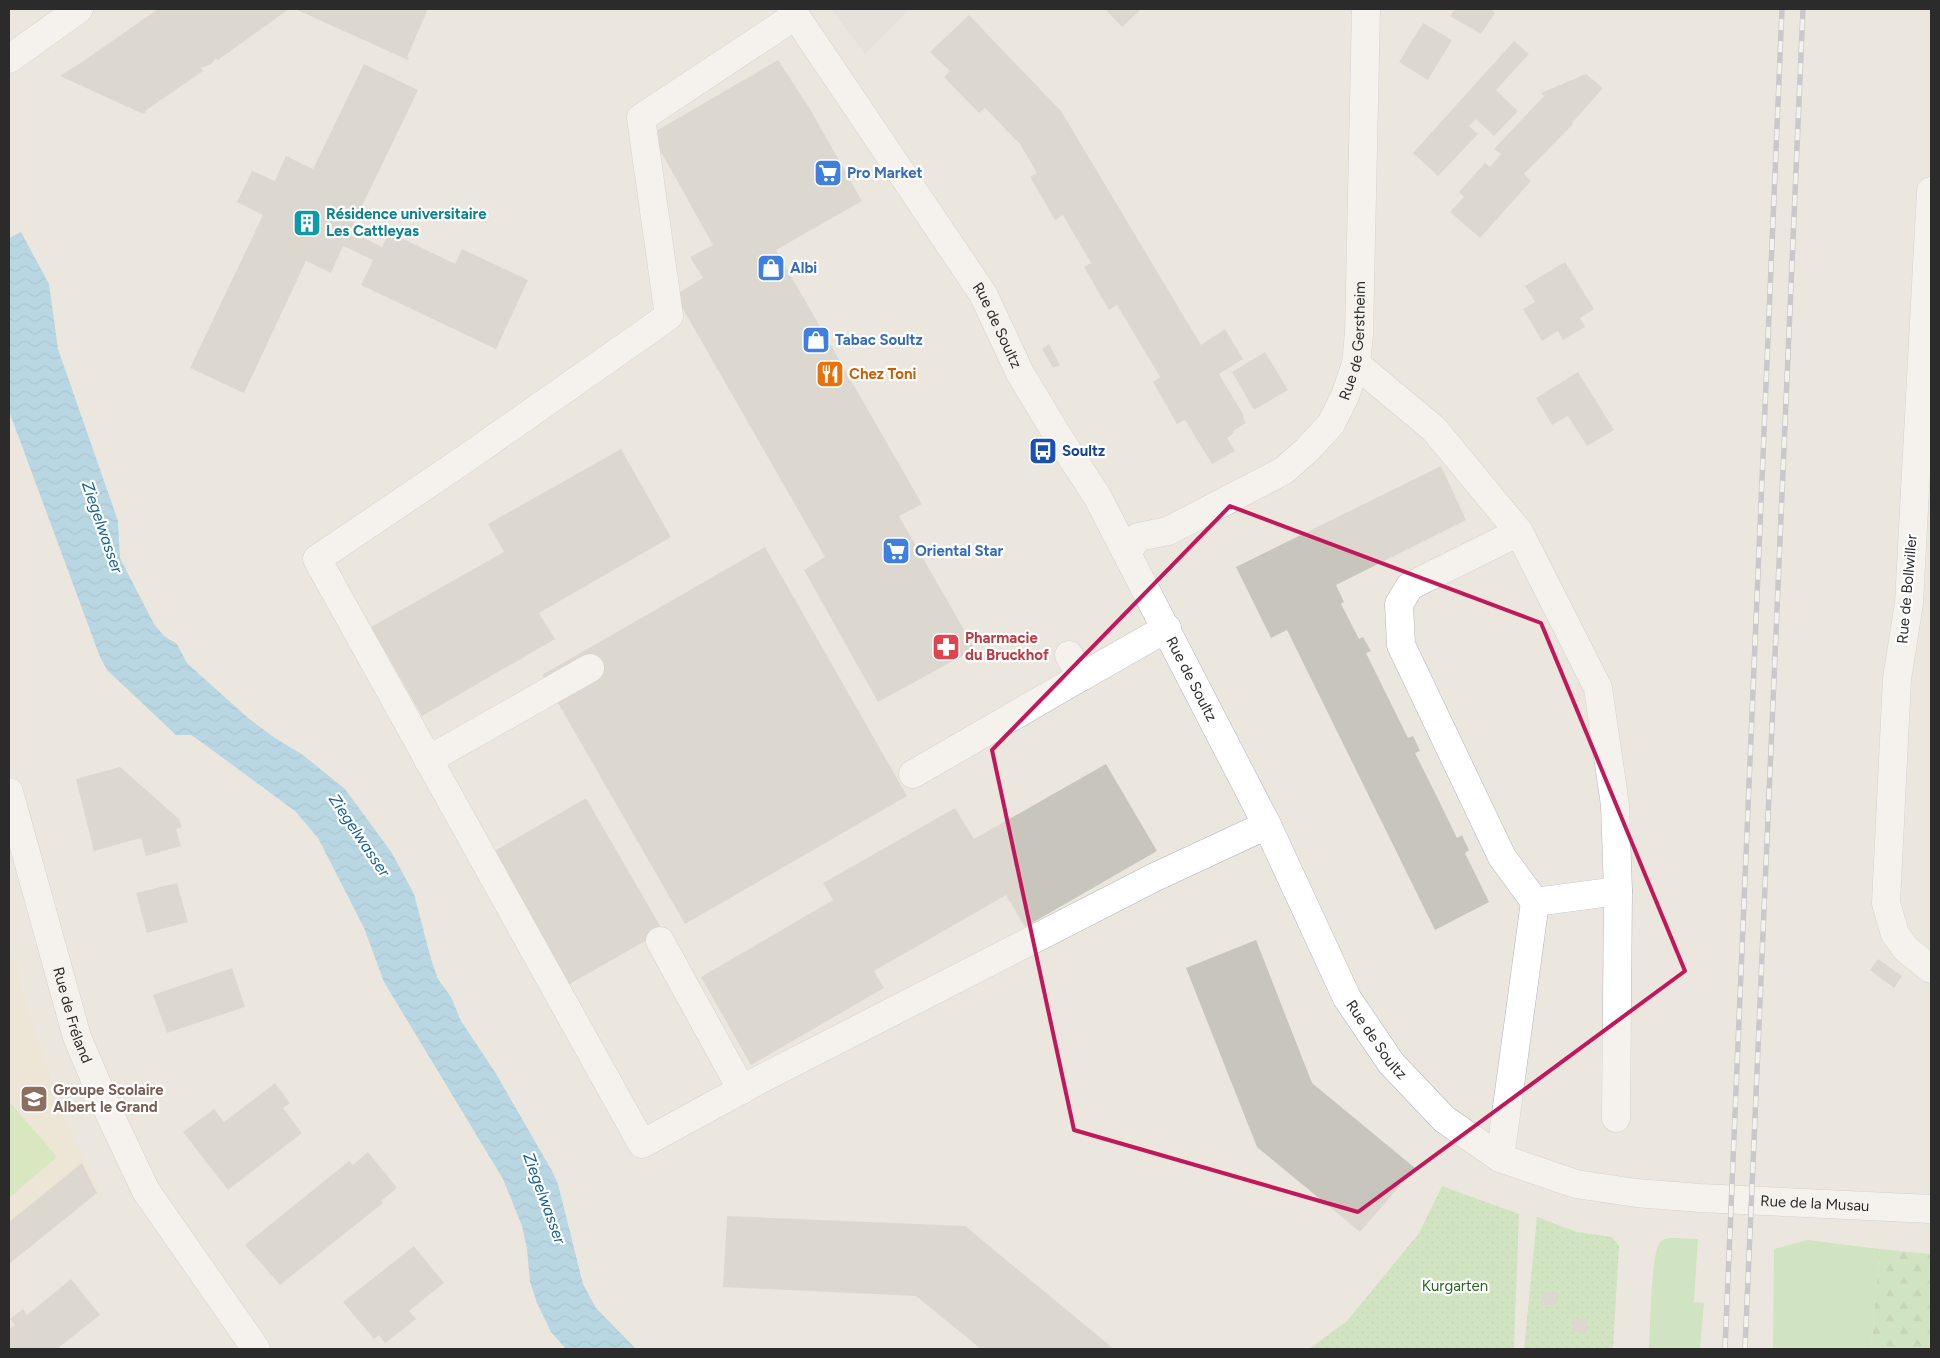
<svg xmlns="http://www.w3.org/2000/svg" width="1940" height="1358" font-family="Figtree,sans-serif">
<defs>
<pattern id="forest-firs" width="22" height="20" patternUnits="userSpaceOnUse" patternTransform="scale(1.25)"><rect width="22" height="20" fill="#b0df9e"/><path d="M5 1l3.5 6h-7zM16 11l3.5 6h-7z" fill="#98c088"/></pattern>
<pattern id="park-dots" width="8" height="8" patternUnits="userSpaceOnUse" patternTransform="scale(1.25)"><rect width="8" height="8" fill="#b0df9e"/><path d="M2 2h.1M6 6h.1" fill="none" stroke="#98c088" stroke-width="1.8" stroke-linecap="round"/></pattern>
<pattern id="water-waves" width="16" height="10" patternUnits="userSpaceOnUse" patternTransform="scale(1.25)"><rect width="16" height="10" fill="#78c3e8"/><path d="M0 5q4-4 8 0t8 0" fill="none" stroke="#639fbc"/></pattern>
</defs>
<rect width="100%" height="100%" fill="#ece7de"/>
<!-- education -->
<path fill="#ede5cf" d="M9,939l22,79 18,54 20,55 31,64 -91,73z"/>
<!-- grass -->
<path fill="#b0df9e" d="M1675,1238l23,1 -4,63 10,1 -4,46h-51c1,-17 2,-97 11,-107 4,-4 10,-4 15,-4z
M1807,1240l73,9 -9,100h-98l1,-100z"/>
<!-- forest -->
<path fill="url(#forest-firs)" d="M1880,1249l51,5v95h-60z"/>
<!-- park -->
<path fill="url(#park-dots)" d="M1442,1186l77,28 -5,135h-205l38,-28 72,-88z
M1537,1217l40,15 35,5 7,9 -6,103h-89z"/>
<!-- pitch -->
<path fill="#c1e69b" d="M9,1101l48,56 -48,41z"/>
<!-- plaza -->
<path fill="#dddad5" d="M831,9h79l-45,45z"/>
<!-- water -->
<path fill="url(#water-waves)" d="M21,232l28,52 9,65 60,172 2,37 34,66 10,12 13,8 10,19 61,55 27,20 28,17 42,34 47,64 22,41 17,65 7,20 13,18 10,24 34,51 57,99 6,13 25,100 13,24 40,41h-70l-15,-17 -14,-29 -7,-21 -3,-33 -5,-23 -19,-47 -119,-197 -20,-54 -46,-90 -23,-27 -91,-67 -13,-9h-15l-69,-65 -7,-13 -91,-246v-173z"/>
<!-- building -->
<path fill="#c8c5bd" d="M158,9h131l-71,51 -2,-2 -5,6 -10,4 2,3 -58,40 1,1 -3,2 -83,-38 22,-14z
M295,9h133l-21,48 2,1 -1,2z
M1105,9h36l-19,18z
M1455,9h36l4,4 -14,21 -31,-18z
M969,15l92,96 140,234 24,-16 18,30 -24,15 25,42 -1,1 3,6 -13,8 1,2 -7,5 8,13 -23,13 -27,-44 -8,4 -24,-42 7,-5 -43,-72 -8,5 -25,-43 7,-4 -28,-48 -8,5 -25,-43 7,-4 -17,-29 -35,-36 -6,5 -35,-36 6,-6 -20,-19z
M1423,23l29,17 -24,40 -29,-18z
M1514,41l15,13 -33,36 22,21 -24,25 -18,-17 -7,7 9,8 -40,42 -25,-23z
M778,60l32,49 52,92 -86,49 146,254 -23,12 76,133 -97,53 -74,-132 21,-13 -150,-262 28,-17 -13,-21 23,-12 -62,-111z
M364,64l54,26 -68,141 32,16 7,-15 66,32 7,-15 66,31 -32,69 -135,-64 12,-25 -30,-14 -12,27 -25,-12 -62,132 -54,-25 73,-153 -26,-13 15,-31 23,10 11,-25 27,13z
M1586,74l17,14 -31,35 1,1 -49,50 7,7 -51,57 -30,-26 14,-15 -5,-5 26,-29 5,4 11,-13 -7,-5 50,-53 -3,-3z
M1565,262l29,47 -14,9 5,9 -22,13 -5,-9 -16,10 -19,-32 12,-7 -10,-16z
M1049,344l11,21 -7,3 -11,-19z
M1265,352l23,38 -34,20 -22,-38z
M1578,372l36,58 -27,16 -19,-30 -16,9 -16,-27z
M621,449l50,88 -132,76 16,26 -133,77 -51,-89 133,-75 -16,-28z
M1441,466l25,54 -130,65 8,17 -3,2 18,35 4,-2 8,14 -5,2 42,85 5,-2 3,6 4,9 -5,2 25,50 17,35 5,-3 3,7 4,8 -4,3 24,49 -54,28 -148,-300 -16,8 -35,-71z
M765,547l142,249 -222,128 -143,-249z
M1106,764l51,87 -132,76 -19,-32 -132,76 10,17 -133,77 -50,-88 132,-77 -10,-17 132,-75 19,31z
M120,767l59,52 3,8 -6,2 5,17 -35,10 -5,-18 -47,13 -18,-72z
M586,798l77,133 -97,55 -75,-133z
M177,883l11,39 -41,11 -11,-40z
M1256,940l56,143 103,85 -55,64 -103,-85 -71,-179z
M1878,959l24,17 -8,12 -24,-18z
M232,968l13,39 -78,26 -14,-38z
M275,1083l15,20 -7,5 19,25 -74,57 -45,-58 31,-23 10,13z
M368,1152l29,36 -16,13 2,2 -103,82 -35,-40 104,-84 4,4z
M82,1163l15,30 -88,71v-42z
M727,1216l238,10 149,123h-133l-65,-53 -193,-9z
M414,1246l30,37 -35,28 7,8 -31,24 -6,-8 -5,4 -31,-37z
M71,1279l29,36 -43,34h-48v-20l6,-4 -5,-6 13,-10 4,6z
M1543,1292h15l-2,13h-14z
M1573,1318l14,1 -1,14 -15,-1z"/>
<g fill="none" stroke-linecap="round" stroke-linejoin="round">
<defs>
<g id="minor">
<path id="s1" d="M791,9l192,285 37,79 39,65 38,58 170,329 80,173 44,65 53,56 56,39 76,26 60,9 64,5 231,11"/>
<path d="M795,16l-154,102 28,198 -204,143 -148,100 325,585 117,-64 396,-203 112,-52"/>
<path d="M9,59l70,-50"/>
<path d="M1931,191l-22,412 -12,76 -11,224 9,31 11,15 25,20"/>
<path d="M1356,364l78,65 85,103 79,156 17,117 3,86 -83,11 -35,256"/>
<path d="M1519,532l-109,54 -11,18 2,41 101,212 33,45"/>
<path id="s2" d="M1127,552l11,-15 30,-6 115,-60 23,-20 25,-27 14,-28 11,-32 3,-30 7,-325"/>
<path d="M1069,655l12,22 86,-49"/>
<path d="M428,760l162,-92"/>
<path d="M913,774l168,-97"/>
<path id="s3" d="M9,792l68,245 34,80 35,74 110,158"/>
<path d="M660,941l82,149"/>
<path d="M1616,1118l2,-227"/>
</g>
</defs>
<!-- minor casing -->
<use href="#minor" stroke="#b2b4be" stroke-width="29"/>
<!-- minor -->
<use href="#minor" stroke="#fff" stroke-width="28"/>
<defs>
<path id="rail" d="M1725,1349l57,-1340
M1745,1349l58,-1340"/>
</defs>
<!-- rail casing -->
<use href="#rail" stroke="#a1a3b4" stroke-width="5.5"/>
<!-- rail -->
<use href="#rail" stroke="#fff" stroke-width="4" stroke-dasharray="11" stroke-linecap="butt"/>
</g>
<!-- marked area -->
<path d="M0 0H1940V1358H0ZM1230,506l311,117 144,348 -327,241 -284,-82 -82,-380z" fill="#ece7de" fill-opacity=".55" fill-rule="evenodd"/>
<path fill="none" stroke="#c2185b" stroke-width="4" stroke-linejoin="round" d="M1230,506l311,117 144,348 -327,241 -284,-82 -82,-380z"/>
<!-- icons -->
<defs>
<symbol id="supermarket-square" viewBox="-11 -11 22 22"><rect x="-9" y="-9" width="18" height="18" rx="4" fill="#3f7fe0" stroke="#fff"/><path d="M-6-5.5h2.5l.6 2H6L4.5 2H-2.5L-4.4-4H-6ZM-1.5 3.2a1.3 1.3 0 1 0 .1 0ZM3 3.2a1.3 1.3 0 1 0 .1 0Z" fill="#fff"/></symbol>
<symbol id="building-square" viewBox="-11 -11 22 22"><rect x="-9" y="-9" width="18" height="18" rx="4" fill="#0f9aa8" stroke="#fff"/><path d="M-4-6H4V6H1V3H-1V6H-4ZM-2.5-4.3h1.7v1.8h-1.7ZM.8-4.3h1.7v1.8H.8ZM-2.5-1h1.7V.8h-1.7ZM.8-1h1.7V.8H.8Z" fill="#fff"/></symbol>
<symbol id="shop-square" viewBox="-11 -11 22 22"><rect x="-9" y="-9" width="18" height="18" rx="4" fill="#3f7fe0" stroke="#fff"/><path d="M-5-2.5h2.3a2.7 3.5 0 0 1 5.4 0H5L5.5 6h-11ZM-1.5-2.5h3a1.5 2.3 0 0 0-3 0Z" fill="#fff"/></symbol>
<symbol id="restaurant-square" viewBox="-11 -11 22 22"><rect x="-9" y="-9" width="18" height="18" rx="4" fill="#e8710a" stroke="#fff"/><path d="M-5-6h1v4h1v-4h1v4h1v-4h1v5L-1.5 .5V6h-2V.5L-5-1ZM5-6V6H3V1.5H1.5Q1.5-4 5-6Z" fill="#fff"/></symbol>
<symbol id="bus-square" viewBox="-11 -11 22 22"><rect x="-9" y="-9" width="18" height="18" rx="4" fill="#1a4fb4" stroke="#fff"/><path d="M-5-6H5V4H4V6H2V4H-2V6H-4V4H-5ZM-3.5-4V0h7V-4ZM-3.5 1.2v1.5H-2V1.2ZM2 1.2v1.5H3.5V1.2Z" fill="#fff"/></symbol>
<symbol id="pharmacy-square" viewBox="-11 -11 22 22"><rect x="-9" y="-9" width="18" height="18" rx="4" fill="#e0444e" stroke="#fff"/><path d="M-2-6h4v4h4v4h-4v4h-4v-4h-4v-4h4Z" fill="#fff"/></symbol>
<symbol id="school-square" viewBox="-11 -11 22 22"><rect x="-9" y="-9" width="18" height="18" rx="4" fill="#8d6e63" stroke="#fff"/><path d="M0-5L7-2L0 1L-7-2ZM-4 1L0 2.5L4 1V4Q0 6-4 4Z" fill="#fff"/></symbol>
</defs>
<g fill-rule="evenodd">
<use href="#supermarket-square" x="812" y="157" width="32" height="32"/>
<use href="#building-square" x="291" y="207" width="32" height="32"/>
<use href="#shop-square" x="755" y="252" width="32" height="32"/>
<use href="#shop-square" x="800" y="324" width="32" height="32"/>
<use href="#restaurant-square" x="814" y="358" width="32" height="32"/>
<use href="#bus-square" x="1027" y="435" width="32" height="32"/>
<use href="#supermarket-square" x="880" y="535" width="32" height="32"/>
<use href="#pharmacy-square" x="930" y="631" width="32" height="32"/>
<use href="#school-square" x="18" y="1083" width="32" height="32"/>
</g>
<g text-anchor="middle" stroke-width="4.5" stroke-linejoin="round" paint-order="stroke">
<!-- shop labels -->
<g font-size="15" font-weight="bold" fill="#366cbe" stroke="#fff" text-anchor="start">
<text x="847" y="178">Pro Market</text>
<text x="790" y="273">Albi</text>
<text x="835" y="345">Tabac Soultz</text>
<text x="915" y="556">Oriental Star</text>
</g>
<!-- culture labels -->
<g font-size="15" font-weight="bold" fill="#0d838f" stroke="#fff" text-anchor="start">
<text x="326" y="219">Résidence universitaire<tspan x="326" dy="17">Les Cattleyas</tspan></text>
</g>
<!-- street labels -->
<g font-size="15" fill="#2b2b2b" stroke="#fff">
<text dy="5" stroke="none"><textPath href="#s1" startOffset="378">Rue de Soultz</textPath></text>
<text dy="5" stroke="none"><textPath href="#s2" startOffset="334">Rue de Gerstheim</textPath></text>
<text transform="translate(1907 589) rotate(-85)" y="5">Rue de Bollwiller</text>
<text dy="5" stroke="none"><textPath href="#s1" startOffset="782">Rue de Soultz</textPath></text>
<text dy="5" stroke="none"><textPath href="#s3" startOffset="232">Rue de Fréland</textPath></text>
<text dy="5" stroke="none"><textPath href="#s1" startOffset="1188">Rue de Soultz</textPath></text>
<text dy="5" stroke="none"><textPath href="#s1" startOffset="1681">Rue de la Musau</textPath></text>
</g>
<!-- food labels -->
<g font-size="15" font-weight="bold" fill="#c56008" stroke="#fff" text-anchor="start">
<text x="849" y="379">Chez Toni</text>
</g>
<!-- transit labels -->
<g font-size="15" font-weight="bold" fill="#164399" stroke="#fff" text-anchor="start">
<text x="1062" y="456">Soultz</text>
</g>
<!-- health labels -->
<g font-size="15" font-weight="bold" fill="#be3a42" stroke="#fff" text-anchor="start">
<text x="965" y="643">Pharmacie<tspan x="965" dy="17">du Bruckhof</tspan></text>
</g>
<!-- education labels -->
<g font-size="15" font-weight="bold" fill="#785e54" stroke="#fff" text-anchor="start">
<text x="53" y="1095">Groupe Scolaire<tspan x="53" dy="17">Albert le Grand</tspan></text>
</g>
<!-- park labels -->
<g font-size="15" fill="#29651f" stroke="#fff">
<text x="1455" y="1291">Kurgarten</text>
</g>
<!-- water labels -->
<g font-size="16" font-style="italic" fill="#156195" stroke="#fff">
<text transform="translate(103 527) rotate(71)" y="6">Ziegelwasser</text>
<text transform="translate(360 835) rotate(56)" y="6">Ziegelwasser</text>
<text transform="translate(545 1198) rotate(70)" y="6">Ziegelwasser</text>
</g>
</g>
<!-- border -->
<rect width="1940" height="1358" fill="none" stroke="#2b2b2b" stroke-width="20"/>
</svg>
